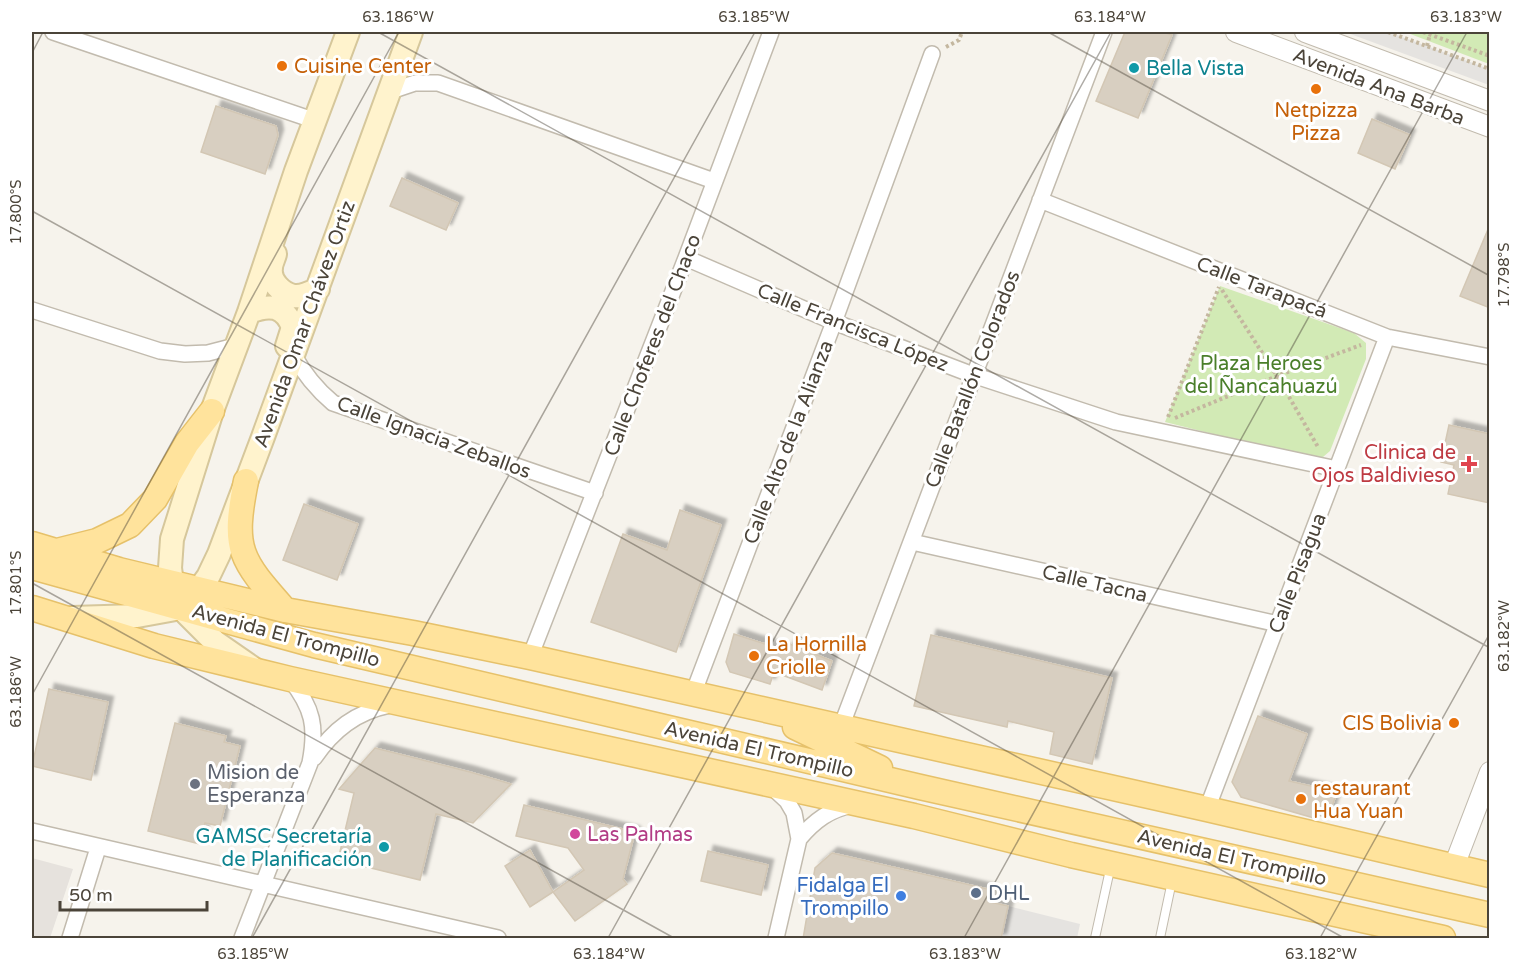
<svg xmlns="http://www.w3.org/2000/svg" width="1521" height="970" font-family="'Varela Round',sans-serif">
<defs>
<filter id="shadow"><feDropShadow dx="5.5" dy="-5.5" stdDeviation="1.5" flood-color="#0004"/></filter>
</defs>
<rect width="100%" height="100%" fill="#f6f3ec"/>
<!-- industrial -->
<path fill="#e6e2dd" d="M32,858l41,11 -23,69h-18z"/>
<!-- green -->
<path fill="#d2eab5" d="M1405,32h84v32z
M1220,286l134,47 12,10v16l-36,92 -7,6 -10,2 -148,-37z"/>
<!-- parking -->
<path fill="#e5e3e0" d="M1345,32h43l39,14 62,23v16z
M1008,906l72,18 -3,14h-76z"/>
<!-- building -->
<path fill="#d8cfc1" stroke="#d3c7b4" stroke-width="1.5" filter="url(#shadow)" d="M1125,32h38l9,3 -34,83 -42,-17z
M216,106l60,20 2,9 -13,39 -64,-22z
M1372,119l38,16 -15,34 -37,-16z
M402,178l56,25 -12,27 -56,-24z
M1489,227h1v81l-30,-12z
M1449,425l41,9v69l-42,-9 6,-29 -13,-3z
M304,504l54,20 -21,56 -54,-20z
M680,510l41,15 -45,127 -85,-30 32,-88 44,16z
M734,634l53,17 3,-7 42,17 -10,29 -48,-18 -4,12 -40,-12 -4,-10z
M931,635l181,43 -20,86 -42,-10 4,-22 -46,-11 -1,6 -93,-21z
M49,689l59,13 -17,78 -59,-14z
M1258,716l49,18 -18,47 48,11 -9,26 -13,-4 -1,4 -73,-21 -9,-15z
M175,723l51,13 -2,6 16,4 -20,80 -15,-3 -5,21 -52,-13z
M375,748l95,24 41,12 -38,39 -37,-9 -16,66 -82,-20 16,-67 -15,-4z
M524,805l111,27 -12,47 4,5 -52,37 -22,-29 31,-22 -16,-22 -52,-12z
M530,850l23,42 -23,15 -25,-41z
M708,851l60,14 -7,30 -60,-14z
M832,853l160,37 -2,12 18,4 -7,33h-198l12,-71z"/>
<g fill="none" stroke-linecap="round" stroke-linejoin="round">
<defs>
<path id="service" d="M1095,938l16,-73
M1160,938l12,-57"/>
<path id="minor" d="M53,32l263,89
M391,91l24,-8h23l276,98
M1040,200l347,137 103,20
M686,258l148,64 139,53 143,47 221,47
M32,310l128,41 25,3 23,-1 27,-7
M293,354c11,20 22,34 40,49l262,90
M912,542l366,82
M530,657l156,-399 85,-226
M693,694l141,-372 98,-268
M841,727l263,-695
M314,758c19,-28 42,-46 76,-53
M773,788l14,13 7,12 5,26 -23,99
M1207,809l180,-472
M32,831l466,107
M799,839c15,-18 31,-30 54,-34
M70,938l28,-90
M242,938l68,-175c7,-36 3,-55 -20,-84"/>
<path id="tertiary" d="M1236,32l254,95
M1305,32l185,69
M1454,866l36,-94"/>
<path id="secondary" d="M275,254c-1,4 -4,10 -4,14 -2,13 11,26 23,28 9,1 16,-3 24,-7
M249,312c21,-8 35,-7 44,15l-6,19
M72,618l65,-2 44,-8 11,-9 16,-22 11,-23 44,-117 148,-405
M254,669l-39,-27 -34,-34 -9,-25 -2,-15 2,-29 40,-128 37,-99 47,-141 52,-139"/>
<path id="primary" d="M246,481c-14,69 -6,78 39,129
M32,544l87,26 166,40 128,23 117,24 677,152 283,66
M57,551l40,-10 33,-16 25,-26 32,-56 25,-32
M32,567l282,78 606,142 570,128
M32,608l122,38 136,33 624,137 157,39 372,83
M795,727l85,41"/>
</defs>
<!-- service casing -->
<use href="#service" stroke="#c2bbae" stroke-width="10"/>
<!-- minor casing -->
<use href="#minor" stroke="#c2bbae" stroke-width="18"/>
<!-- tertiary casing -->
<use href="#tertiary" stroke="#c2bbae" stroke-width="22"/>
<!-- secondary casing -->
<use href="#secondary" stroke="#d6c79b" stroke-width="26"/>
<!-- primary casing -->
<use href="#primary" stroke="#e6c16a" stroke-width="27"/>
<!-- path -->
<path stroke="#c4b79f" stroke-width="4" stroke-dasharray="3 3" stroke-linecap="butt" d="M1388,32l102,37
M1423,32l67,24
M1427,46l3,-12
M946,47l13,-7 3,-8
M1222,290l55,86 41,71
M1168,417l51,-130
M1175,418l102,-42 84,-31"/>
<!-- service -->
<use href="#service" stroke="#fff" stroke-width="8"/>
<!-- minor -->
<use href="#minor" stroke="#fff" stroke-width="15"/>
<!-- tertiary -->
<use href="#tertiary" stroke="#fff" stroke-width="20"/>
<!-- secondary -->
<use href="#secondary" stroke="#fff3cd" stroke-width="22"/>
<!-- primary -->
<use href="#primary" stroke="#ffe39c" stroke-width="24"/>
</g>
<!-- ticks -->
<path fill="none" stroke="#4b4439" stroke-width="1.5" stroke-opacity="0.45" d="M378,32l1112,616M1048,32l442,244M32,53l11,-21M32,211l1312,727M32,583l642,355M32,695l367,-663M252,938l503,-906M608,938l503,-906M964,938l503,-906M1320,938l170,-305"/>
<!-- markers -->
<g fill="#e8710a" stroke="#fff" stroke-width="2">
<circle cx="282" cy="66" r="6"/>
<circle cx="1316" cy="89" r="6"/>
<circle cx="754" cy="656" r="6"/>
<circle cx="1454" cy="723" r="6"/>
<circle cx="1301" cy="799" r="6"/>
</g>
<g fill="#0f9aa8" stroke="#fff" stroke-width="2">
<circle cx="1134" cy="68" r="6"/>
<circle cx="384" cy="847" r="6"/>
</g>
<path fill="#e0444e" stroke="#fff" stroke-width="2" d="M1466 455h6v6h6v6h-6v6h-6v-6h-6v-6h6z"/>
<circle fill="#6b7280" stroke="#fff" stroke-width="2" cx="195" cy="784" r="6"/>
<circle fill="#d1479c" stroke="#fff" stroke-width="2" cx="575" cy="834" r="6"/>
<circle fill="#5c6f8a" stroke="#fff" stroke-width="2" cx="976" cy="893" r="6"/>
<circle fill="#3f7fe0" stroke="#fff" stroke-width="2" cx="901" cy="896" r="6"/>
<g text-anchor="middle" stroke-width="6" stroke-linejoin="round" paint-order="stroke">
<!-- food labels -->
<g font-size="20" fill="#c56008" stroke="#fff" text-anchor="start">
<text x="294" y="73">Cuisine Center</text>
<text x="1316" y="117" text-anchor="middle">Netpizza<tspan x="1316" dy="23">Pizza</tspan></text>
<text x="766" y="651">La Hornilla<tspan x="766" dy="23">Criolle</tspan></text>
<text x="1442" y="730" text-anchor="end">CIS Bolivia</text>
<text x="1313" y="795">restaurant<tspan x="1313" dy="23">Hua Yuan</tspan></text>
</g>
<!-- culture labels -->
<g font-size="20" fill="#0d838f" stroke="#fff" text-anchor="start">
<text x="1146" y="75">Bella Vista</text>
<text x="372" y="843" text-anchor="end">GAMSC Secretaría<tspan x="372" dy="23">de Planificación</tspan></text>
</g>
<!-- street labels -->
<g font-size="20" fill="#4b4439" stroke="#fff">
<text transform="translate(1379 86) rotate(21)" y="7">Avenida Ana Barba</text>
<text transform="translate(1262 287) rotate(21)" y="7">Calle Tarapacá</text>
<text transform="translate(304 324) rotate(-70)" y="7">Avenida Omar Chávez Ortiz</text>
<text transform="translate(853 327) rotate(22)" y="7">Calle Francisca López</text>
<text transform="translate(652 345) rotate(-69)" y="7">Calle Choferes del Chaco</text>
<text transform="translate(972 379) rotate(-69)" y="7">Calle Batallón Colorados</text>
<text transform="translate(434 437) rotate(20)" y="7">Calle Ignacia Zeballos</text>
<text transform="translate(788 442) rotate(-69)" y="7">Calle Alto de la Alianza</text>
<text transform="translate(1297 573) rotate(-69)" y="7">Calle Pisagua</text>
<text transform="translate(1095 583) rotate(13)" y="7">Calle Tacna</text>
<text transform="translate(286 635) rotate(15)" y="7">Avenida El Trompillo</text>
<text transform="translate(759 749) rotate(13)" y="7">Avenida El Trompillo</text>
<text transform="translate(1232 857) rotate(13)" y="7">Avenida El Trompillo</text>
</g>
<!-- park labels -->
<g font-size="20" fill="#4a7f2a" stroke="#fff">
<text x="1261" y="370">Plaza Heroes<tspan x="1261" dy="23">del Ñancahuazú</tspan></text>
</g>
<!-- health labels -->
<g font-size="20" fill="#be3a42" stroke="#fff" text-anchor="end">
<text x="1456" y="459">Clinica de<tspan x="1456" dy="23">Ojos Baldivieso</tspan></text>
</g>
<!-- worship labels -->
<g font-size="20" fill="#5b616d" stroke="#fff" text-anchor="start">
<text x="207" y="779">Mision de<tspan x="207" dy="23">Esperanza</tspan></text>
</g>
<!-- hotel labels -->
<g font-size="20" fill="#b23c85" stroke="#fff" text-anchor="start">
<text x="587" y="841">Las Palmas</text>
</g>
<!-- shop labels -->
<g font-size="20" fill="#366cbe" stroke="#fff" text-anchor="end">
<text x="889" y="892">Fidalga El<tspan x="889" dy="23">Trompillo</tspan></text>
</g>
<!-- service labels -->
<g font-size="20" fill="#4e5e75" stroke="#fff" text-anchor="start">
<text x="988" y="900">DHL</text>
</g>
</g>
<!-- border -->
<rect width="1521" height="970" fill="none" stroke="#ffffff" stroke-width="66"/>
<!-- scale -->
<path d="M60 901v9h147v-9" fill="none" stroke="#4b4439" stroke-width="3"/>
<text x="69" y="901" font-size="18" fill="#4b4439" stroke="#ffffff" stroke-width="4.5" paint-order="stroke">50 m</text>
<rect x="33" y="33" width="1455" height="904" fill="none" stroke="#4b4439" stroke-width="2"/>
<g font-size="15" text-anchor="middle" fill="#4b4439">
<text x="398" y="22">63.186°W</text>
<text x="754" y="22">63.185°W</text>
<text x="1110" y="22">63.184°W</text>
<text x="1466" y="22">63.183°W</text>
<text transform="translate(16 212) rotate(-90)" y="5">17.800°S</text>
<text transform="translate(1504 275) rotate(-90)" y="5">17.798°S</text>
<text transform="translate(16 583) rotate(-90)" y="5">17.801°S</text>
<text transform="translate(1504 636) rotate(-90)" y="5">63.182°W</text>
<text transform="translate(16 692) rotate(-90)" y="5">63.186°W</text>
<text x="253" y="959">63.185°W</text>
<text x="609" y="959">63.184°W</text>
<text x="965" y="959">63.183°W</text>
<text x="1321" y="959">63.182°W</text>
</g>
</svg>
